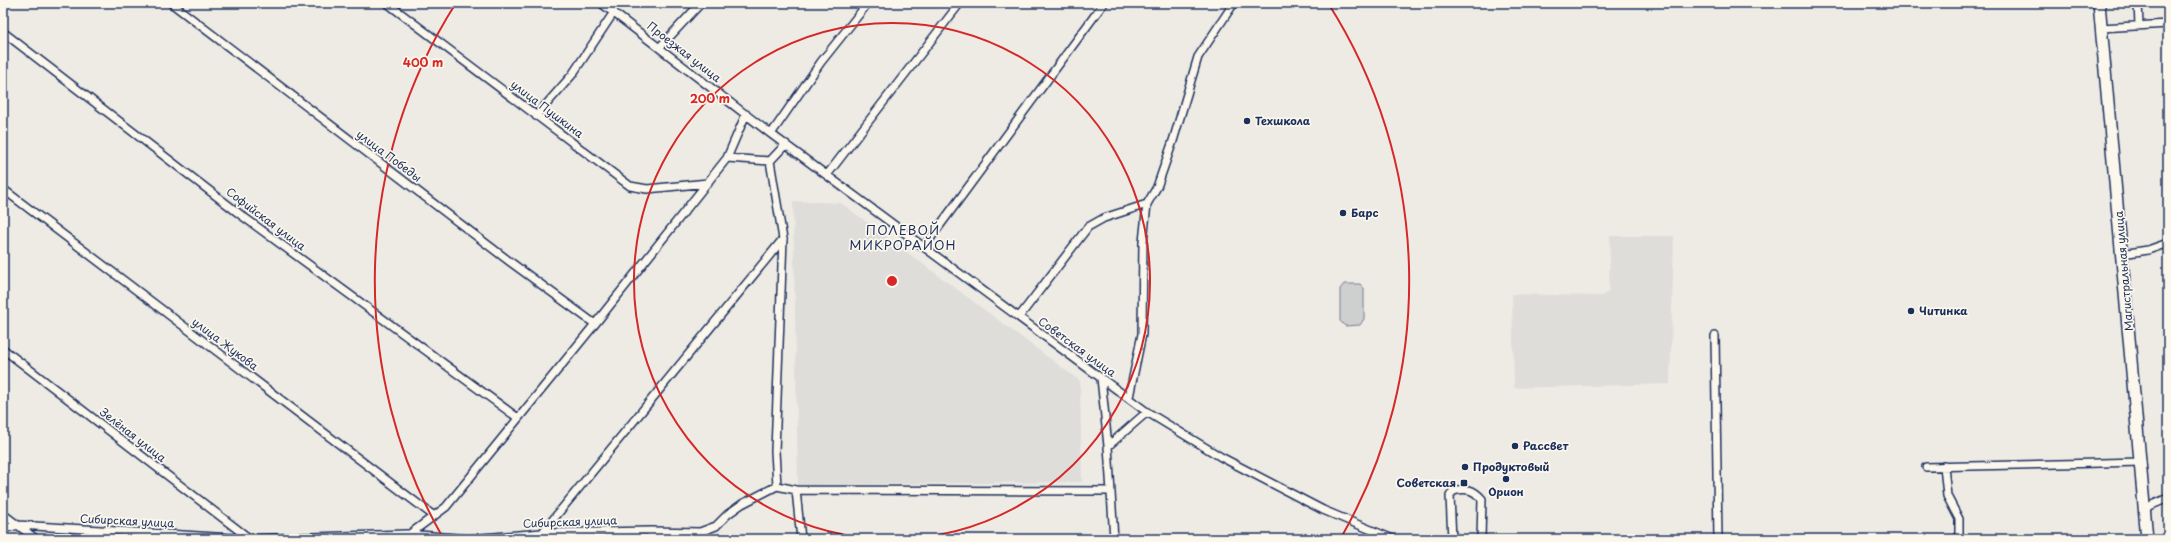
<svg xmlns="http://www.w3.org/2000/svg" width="2171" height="542" font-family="'Playpen Sans',sans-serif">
<rect width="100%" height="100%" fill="#eeebe4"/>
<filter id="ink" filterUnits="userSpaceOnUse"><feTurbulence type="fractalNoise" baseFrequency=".025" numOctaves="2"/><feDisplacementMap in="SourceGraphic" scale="8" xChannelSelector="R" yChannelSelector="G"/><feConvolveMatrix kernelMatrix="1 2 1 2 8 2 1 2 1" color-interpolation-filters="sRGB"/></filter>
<g filter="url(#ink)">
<!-- built -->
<path fill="#deddda" d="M793,201l48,2 239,178 2,101 -284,3z
M1610,236h64l-4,148 -156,4 -2,-94 90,2 7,-5z"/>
<!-- green -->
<path fill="#cecfcf" stroke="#747f96" d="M1344,284h16l4,4v31l-4,6 -15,1 -5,-5v-32z"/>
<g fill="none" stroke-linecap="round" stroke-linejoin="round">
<defs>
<path id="minor" d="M171,3l338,258 86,63
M387,3l243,183 17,3 61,-6
M601,3l170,131 376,278 74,45 102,53 70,29
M2138,3l1,22
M2101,28l67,-4
M3,32l238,183 277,203
M660,47l41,-44
M536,116l36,-41 42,-63
M771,134l50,-72 47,-59
M727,158l19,-44
M827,175l133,-172
M3,189l431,327
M924,247l180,-244
M2122,254l26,-4 20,-7
M1019,317l69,-90 16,-9 43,-14
M1715,336l3,203
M3,349l247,190
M1101,378l7,68
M1129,397l13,-63 1,-92 4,-38 10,-17 16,-46 25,-84 36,-54
M1944,466l3,30 12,23v20
M1926,467l216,-5
M777,486l19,4 315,1
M796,490l5,49
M2145,508l23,-10
M3,514l33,25
M3,529l15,-4 231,14
M542,533l241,-294
M250,539l157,-5 62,5 73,-6 109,-2
M403,539l43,-32 149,-183 132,-166 43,3
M651,539v-8l49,1 16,-6 12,-12 14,-10 35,-18 -2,-35 8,-212 -13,-78 16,-17
M1114,539l-6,-93 39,-34
M1452,539l-2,-43 3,-5c14,-3 20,-2 29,8l-1,40"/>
<path id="primary" d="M2099,3l48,536"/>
</defs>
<!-- minor casing -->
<use href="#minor" stroke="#1b2f5e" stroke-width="10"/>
<!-- primary casing -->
<use href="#primary" stroke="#1b2f5e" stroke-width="14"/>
<!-- minor -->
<use href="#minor" stroke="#fbf7ec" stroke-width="7"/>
<!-- primary -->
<use href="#primary" stroke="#fbf7ec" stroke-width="11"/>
</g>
</g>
<!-- distance rings -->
<g fill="none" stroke="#d62828" stroke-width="2">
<path d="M890 539A258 258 0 1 1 894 539"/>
<path d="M442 536A517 517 0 0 1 456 3M1328 3A517 517 0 0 1 1342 536"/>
</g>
<!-- markers -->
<g fill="#1b2f5e" stroke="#fbf7ec" stroke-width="1.5">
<circle cx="1247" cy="121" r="4"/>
<circle cx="1343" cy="213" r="4"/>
<circle cx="1911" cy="311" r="4"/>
<circle cx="1515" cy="446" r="4"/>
<circle cx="1465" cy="467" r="4"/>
<circle cx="1506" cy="479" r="4"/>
<rect x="1460" y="479" width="8" height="8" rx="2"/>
</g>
<g text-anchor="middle" stroke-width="3.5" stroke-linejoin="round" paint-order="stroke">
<!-- street labels -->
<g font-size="11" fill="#1b2f5e" stroke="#fbf7ec">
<text transform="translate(684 52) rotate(38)" y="4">Проезжая улица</text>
<text transform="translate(547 109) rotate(37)" y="4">улица Пушкина</text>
<text transform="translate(389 156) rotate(37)" y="4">улица Победы</text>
<text transform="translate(266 219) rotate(37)" y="4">Софийская улица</text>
<text transform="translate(2124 271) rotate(-95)" y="4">Магистральная улица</text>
<text transform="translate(225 344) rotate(37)" y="4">улица Жукова</text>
<text transform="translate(1077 347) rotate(36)" y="4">Советская улица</text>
<text transform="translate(133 435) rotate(38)" y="4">Зелёная улица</text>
<text transform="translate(127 521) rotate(3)" y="4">Сибирская улица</text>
<text transform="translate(570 522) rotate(-2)" y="4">Сибирская улица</text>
</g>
<!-- poi labels -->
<g font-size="11" font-weight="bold" fill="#1b2f5e" stroke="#fbf7ec" text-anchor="start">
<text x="1255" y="125">Техшкола</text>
<text x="1351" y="217">Барс</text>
<text x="1919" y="315">Читинка</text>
<text x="1523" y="450">Рассвет</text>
<text x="1473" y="471">Продуктовый</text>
<text x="1456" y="487" text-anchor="end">Советская</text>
<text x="1506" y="496" text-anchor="middle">Орион</text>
</g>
<!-- quarter labels -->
<g font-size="13" letter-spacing="1" fill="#1b2f5e" stroke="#fbf7ec">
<text x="903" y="235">ПОЛЕВОЙ<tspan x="903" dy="15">МИКРОРАЙОН</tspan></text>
</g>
</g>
<circle cx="892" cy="281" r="6" fill="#d62828" stroke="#fbf7ec" stroke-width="2"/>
<g font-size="12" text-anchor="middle" font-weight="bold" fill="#d62828" stroke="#fbf7ec" stroke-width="3.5" stroke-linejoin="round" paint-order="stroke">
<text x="423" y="67">400 m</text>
<text x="710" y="103">200 m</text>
</g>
<!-- margin -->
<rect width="2171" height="542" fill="none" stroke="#fbf7ec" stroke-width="16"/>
<rect x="8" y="8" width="2155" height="526" fill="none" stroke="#1b2f5e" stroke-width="1.5" filter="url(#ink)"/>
</svg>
